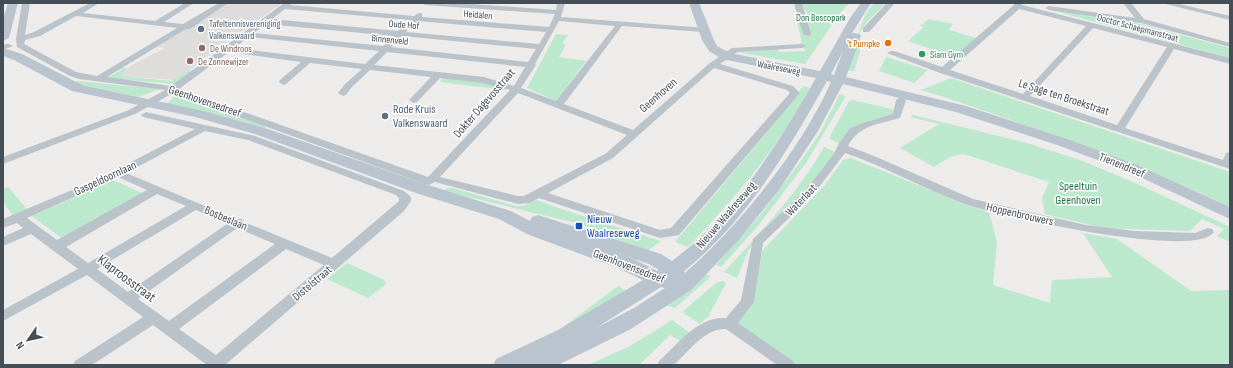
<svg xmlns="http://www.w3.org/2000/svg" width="1233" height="368" font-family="'Sofia Sans Condensed',sans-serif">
<rect width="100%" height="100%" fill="#eeebeb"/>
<!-- education -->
<path fill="#dfdcdc" d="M228,3h54l-107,77 -57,-4 14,-11 33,-17 -8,-1z"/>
<!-- green -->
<path fill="#bce9ce" d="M802,3h47l-11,13 -33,48 -68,-12 40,-3 3,3 26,-1 -6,-8 2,-1 -6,-24 4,-2h8z
M874,3h12l-20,20 -6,9v20l-6,19 -9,-1 20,-55z
M1047,9l82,12 101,27v10z
M929,19l24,5 -4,6 27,8 -22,19 -46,-16 16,-14 -4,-1z
M556,34l12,1 -6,9 4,1 -7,12 27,4 -30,40 -29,-13z
M886,57l42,13 -14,13 -35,-12z
M121,67l7,2 -9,7 53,5 17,-11 4,1 -19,13 -68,-6 16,-8 -4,-1z
M442,78l48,4 17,6 -2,2 -65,-8z
M951,78l279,94v35c-62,-30 -126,-54 -191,-77 -39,-14 -78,-28 -118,-40z
M77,81l83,8 -22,8 -63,-14z
M803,86l7,2c-33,61 -74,109 -122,159l-13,-5 88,-105z
M840,94l6,2 -40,67 -49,64 -36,40 -5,-2 45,-51 39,-52 19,-27z
M181,95l87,31 -3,2 -99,-24 9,-8z
M852,100l44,10 -2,5 -20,6 -34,23 -11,-6 20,-37z
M913,115l114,28 56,18 59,25 88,41v15l-13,-6 7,-7 -22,-10 -12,12 -87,-3 -58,-14 -3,-16 7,-16 -85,-28 -12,2 -18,11 -34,-19 39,-24 -29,-7z
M824,147l12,5 -20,30 -58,56 -10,13 -11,27 -13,-6c36,-39 74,-79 100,-125z
M851,158l119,48 19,6 8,30 -4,43 57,18 2,-23 60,-3 -29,-44 34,6 74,52 39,-1v75h-436l-60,-39 24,-71 67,-70 18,-25z
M113,180l29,13 -78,47 -32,-24z
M8,187l19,22 -14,7 -10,-14v-13z
M448,188h5l63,18h7l14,-6 24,9 100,32 -14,10 -34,-12 -12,-8 -25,-8 -133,-32z
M347,263l35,16 4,3 -1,3 -17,13 -41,-19z
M706,274l4,2 -2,3 -33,29 -9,-3z
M723,281l3,2 -18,34 -8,7 -18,-12 34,-29z
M618,286l11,7 -73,39 61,-45z
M672,320l18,13 -10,8 -10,-6 -31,30h-51l42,-19z"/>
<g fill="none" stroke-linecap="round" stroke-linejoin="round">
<!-- street -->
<path fill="#bac3ca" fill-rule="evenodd" d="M22,3h8l-5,32 9,-3 56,-29h9l-16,10 72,8 30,-18h9l-30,19 19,2 36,-21h9l-38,26h-4l-79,48 64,9 113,-83h9l-3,2 124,11 5,-3h3v4l127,10 6,-13 -130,-9 -4,-2h36l99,7 1,-7h8l-4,14 145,11v4h-3l-81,-6 -58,78 69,26 77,-67 22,-15 70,-4 4,2 -4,2 -65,4 -17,12 73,22 7,7 -121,142 -19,3 -121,-40 -9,5 -12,1 -83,-22 -6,3 -4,-1 -252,-91 -38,21 -132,50v-7l126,-47 36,-20 -86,-11 -9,-3 -53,-29 -1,-8zM285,9l125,11 -12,11 -126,-12zM76,16l101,12 -80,48 -21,-4 -52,-28 1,-4 15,-4zM418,21l128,11 -7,12 -133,-12zM559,21l56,5 -59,75 -35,-13 15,-23 -1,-1zM266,24l128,12 -11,10 -129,-13zM402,36l134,13 -8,13 -137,-15zM249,37l130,14 -14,13 -131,-16zM229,52l72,10 -21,18 -1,2 4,3 3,-1 24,-21 52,6 -17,15 -7,9 5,3 3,-1 5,-7 19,-18 61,7 -22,23 5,3 3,-1 23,-24 43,5 27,7 -82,87 -249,-88zM387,52l138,15 -11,19 -30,-9 -110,-12zM714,68l73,22 3,3 -119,135 -11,2 -112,-37 65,-35zM518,93l109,42 -22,19 -81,42h-6l-78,-19z
M794,3h8l9,31 -1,2 -7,-2z
M887,3h8l-26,29h-6v-4z
M1014,3h8v2l208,53v6l-56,-15 -49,79 98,32 3,-7 4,-1v17l-290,-96 -53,-20 4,-2h3l48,16 72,-62zM1019,9l67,17 -63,68 -73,-24zM1093,28l74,19 -50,78 -87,-29z
M1123,3h8l13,16 86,24v4l-89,-24 -92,-13 -4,-2 4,-2 86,12z
M1162,3h13l55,13v4z
M6,44h3l4,2 -10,4v-5z
M901,97l5,3 -6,18c-21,6 -41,7 -52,28l26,10 99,43 113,26 49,6 60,2 13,-5 4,1 2,3c-17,28 -217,-16 -249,-28 -41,-15 -79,-37 -120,-51l-32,42 -50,48 -9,59 -16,21 55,38 2,4h-18l-51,-36c-21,-1 -38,23 -52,36h-17l2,-4c19,-17 39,-45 67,-43l15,-18 12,-61 52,-48 29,-37 4,-9 11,-16 11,-5 33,-10 3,-14z
M146,112l109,24 149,55 7,6v4l-7,10 -179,154h-18l-54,-40 -61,40h-19l2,-4 68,-44 -56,-42 -84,46v-11l75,-41 -47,-35 -28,12v-9l20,-9 -6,-5 -14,5v-9l95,-40 97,-50 -52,-12 -2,-2zM205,131l43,9 148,55 3,3v3l-67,57 -88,-36 -2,-3h-6l-110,-46zM118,177l29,13 -90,50 -30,-22zM157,194l29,12 -98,57 -22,-16zM196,210l31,14 -99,68 -31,-23zM237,228l38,16 -106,77 -31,-22zM286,249l38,16 -108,90 -37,-26z"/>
<!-- secondary -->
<path fill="#bac4ce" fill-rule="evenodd" d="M8,3h10l-9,35 -6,3v-22z
M689,3h10l15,37 3,6 13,7 90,18 30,-53 11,-15h10l-19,30 7,1 2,2 -15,41 120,29 104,34 67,25 93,42v12l-103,-48 -67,-25 -104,-34 -113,-28 -25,47 -39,59 -42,52 -46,48 -60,39 -73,36h-65l3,-6 62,-29 85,-50 -25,-12 -91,-34 -28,-15 -83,-26 -161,-59 -60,-17 -123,-26 -58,-31 -11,-4v-8l19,6 60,31 117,25 66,18 163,57 83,26 19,10 2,-4 6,-2 6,2 117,37 11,7c62,-46 106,-117 144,-183l-94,-19 -13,-8 -7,-11zM843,51l-9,24 -3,-1zM827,81l4,1c-29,66 -91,143 -146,191l-1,-2c62,-49 105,-122 143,-190zM608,250l41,14 10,6 -2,1 -25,-13zM661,287l4,1 -31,20 -38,20z"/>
</g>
<!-- markers -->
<g fill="#5c6f8a" stroke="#fff" stroke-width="1.5">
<circle cx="201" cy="29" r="4"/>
<circle cx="385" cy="116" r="4"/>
</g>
<circle fill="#e8710a" stroke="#fff" stroke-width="1.5" cx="888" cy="43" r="4"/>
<g fill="#8d6e63" stroke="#fff" stroke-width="1.5">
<circle cx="202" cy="48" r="4"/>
<circle cx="190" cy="61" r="4"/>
</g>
<circle fill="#2e9e5b" stroke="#fff" stroke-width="1.5" cx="922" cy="54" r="4"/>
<rect fill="#1a4fb4" stroke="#fff" stroke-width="1.5" x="575" y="222" width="8" height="8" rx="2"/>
<g text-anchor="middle" stroke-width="3" stroke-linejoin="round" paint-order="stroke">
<!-- far-street labels -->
<g font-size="10" fill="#454e57" stroke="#fff">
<text transform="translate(478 14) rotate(5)" y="4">Heidalen</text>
<text transform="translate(404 24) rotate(5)" y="4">Oude Hof</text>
<text transform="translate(1138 27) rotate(15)" y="4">Doctor Schaepmanstraat</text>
<text transform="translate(390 39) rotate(6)" y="4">Binnenveld</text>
<text transform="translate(779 67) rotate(11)" y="4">Waalreseweg</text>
</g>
<!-- far-park labels -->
<g font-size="10" fill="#1e7047" stroke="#fff">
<text x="821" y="21">Don Boscopark</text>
</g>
<!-- far-service labels -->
<g font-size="10" fill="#4e5e75" stroke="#fff" text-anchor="start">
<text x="209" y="27">Tafeltennisvereniging<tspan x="209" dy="12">Valkenswaard</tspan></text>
</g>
<!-- far-food labels -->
<g font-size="10" fill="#c56008" stroke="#fff" text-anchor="end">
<text x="880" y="47">'t Pumpke</text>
</g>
<!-- far-education labels -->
<g font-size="10" fill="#785e54" stroke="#fff" text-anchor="start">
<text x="210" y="52">De Windroos</text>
<text x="198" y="65">De Zonnewijzer</text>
</g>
<!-- far-leisure labels -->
<g font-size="10" fill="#27864d" stroke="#fff" text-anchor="start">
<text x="930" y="58">Siam Gym</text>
</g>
<!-- street labels -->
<g font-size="12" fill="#454e57" stroke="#fff">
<text transform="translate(658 95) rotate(-41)" y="4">Geenhoven</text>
<text transform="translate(1064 97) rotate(18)" y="4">Le Sage ten Broekstraat</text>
<text transform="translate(205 101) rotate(19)" y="4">Geenhovensedreef</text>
<text transform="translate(484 103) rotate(-49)" y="4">Dokter Dagevosstraat</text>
<text transform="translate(1122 165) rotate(22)" y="4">Tienendreef</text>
<text transform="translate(105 178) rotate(-25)" y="4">Gaspeldoornlaan</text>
<text transform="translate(801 200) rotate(-46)" y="4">Waterlaat</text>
<text transform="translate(1020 214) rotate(13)" y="4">Hoppenbrouwers</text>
<text transform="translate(726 215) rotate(-49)" y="4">Nieuwe Waalreseweg</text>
<text transform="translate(226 218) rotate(23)" y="4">Bosbeslaan</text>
<text transform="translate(629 266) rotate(21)" y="4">Geenhovensedreef</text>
<text transform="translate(312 283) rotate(-40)" y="4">Distelstraat</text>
</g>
<!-- service labels -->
<g font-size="12" fill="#4e5e75" stroke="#fff" text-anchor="start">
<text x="393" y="113">Rode Kruis<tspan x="393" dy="14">Valkenswaard</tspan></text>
</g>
<!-- park labels -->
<g font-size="12" fill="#1e7047" stroke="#fff">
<text x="1078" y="190">Speeltuin<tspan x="1078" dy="14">Geenhoven</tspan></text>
</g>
<!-- transit labels -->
<g font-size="12" fill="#164399" stroke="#fff" text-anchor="start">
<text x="587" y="223">Nieuw<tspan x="587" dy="14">Waalreseweg</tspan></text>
</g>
<!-- near-street labels -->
<g font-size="14" fill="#454e57" stroke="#fff">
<text transform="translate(127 278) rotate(37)" y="5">Klaproosstraat</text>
</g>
</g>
<!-- border -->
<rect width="1233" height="368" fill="none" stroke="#454e57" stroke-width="8"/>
<!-- north arrow -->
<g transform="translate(28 340) rotate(236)" stroke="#ffffff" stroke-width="3" paint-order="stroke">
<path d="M0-3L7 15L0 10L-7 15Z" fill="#454e57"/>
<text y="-6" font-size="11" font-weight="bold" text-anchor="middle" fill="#454e57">N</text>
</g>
</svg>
